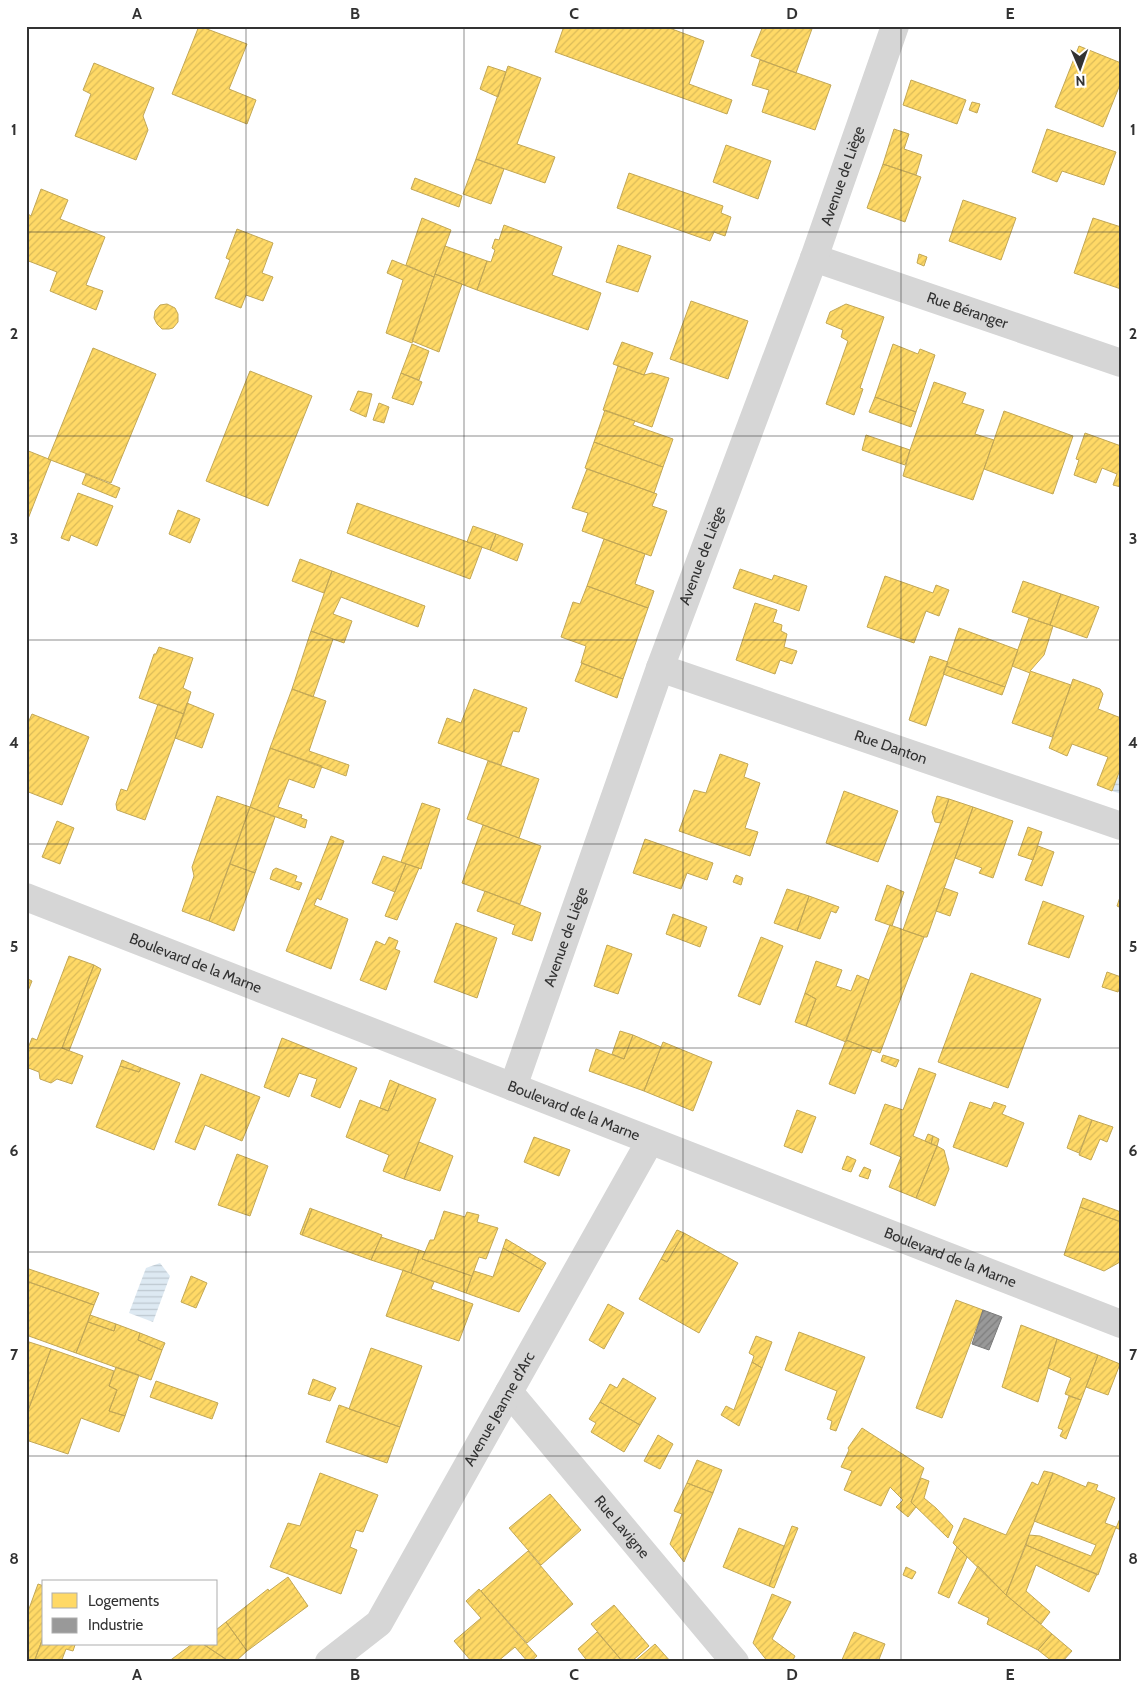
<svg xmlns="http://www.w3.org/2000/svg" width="1147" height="1688" font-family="Cabin,sans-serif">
<defs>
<pattern id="water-rules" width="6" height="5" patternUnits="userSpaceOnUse" patternTransform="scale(1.25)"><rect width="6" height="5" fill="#dde9f2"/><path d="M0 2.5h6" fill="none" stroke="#bec8d0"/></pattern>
<pattern id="homes-hatch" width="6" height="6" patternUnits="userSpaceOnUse" patternTransform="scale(1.25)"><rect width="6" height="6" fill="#ffd966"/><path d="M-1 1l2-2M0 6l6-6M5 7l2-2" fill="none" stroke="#dbbb59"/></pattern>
<pattern id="industry-hatch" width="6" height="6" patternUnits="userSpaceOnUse" patternTransform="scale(1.25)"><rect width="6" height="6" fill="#999"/><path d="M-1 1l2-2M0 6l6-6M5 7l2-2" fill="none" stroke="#7d7d7d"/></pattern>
</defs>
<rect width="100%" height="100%" fill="#fff"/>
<!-- water -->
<path fill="url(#water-rules)" d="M1121,767v27l-9,-3z
M160,1263l10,13 -17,46 -24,-9 17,-45z"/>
<!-- homes -->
<path fill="url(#homes-hatch)" stroke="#c2a756" d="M199,26l48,18 -18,45 27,11 -9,24 -75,-30z
M564,26h100l40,15 -15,43 43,16 -5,14 -172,-62z
M763,26h50l-17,47 -45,-17z
M1079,46l42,17v19l-18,45 -48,-20z
M760,60l71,25 -16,45 -53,-18 7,-22 -17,-5z
M94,63l60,25 -11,28 5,14 -12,30 -61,-24 16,-42 -8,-4z
M488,66l18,6 -8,25 -18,-8z
M508,66l33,12 -24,66 38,13 -10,26 -69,-24z
M911,80l55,20 -9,24 -54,-19z
M972,102l8,2 -3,9 -8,-3z
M894,129l15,5 -5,15 18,6 -6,20 -33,-11z
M1047,129l69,23 -12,33 -42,-14 -5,11 -25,-10z
M726,145l45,16 -13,38 -45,-17z
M476,159l28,10 -13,35 -28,-10z
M883,164l38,13 -16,45 -38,-14z
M629,173l94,33 -2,7 10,4 -6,19 -11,-4 -4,9 -93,-33z
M415,178l47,18 -3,11 -48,-18z
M41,189l27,11 -8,19 45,18 -19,48 17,6 -7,19 -46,-19 7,-19 -31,-12v-41l2,-5 3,2z
M963,200l53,18 -15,42 -52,-19z
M422,218l29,12 -17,47 -28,-12z
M1093,218l28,9v62l-47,-16z
M504,225l58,22 -10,28 49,18 -13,37 -111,-40 10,-29 4,1 4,-12 -3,-2 3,-9 4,1z
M237,229l36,14 -11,30 11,4 -10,24 -17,-6 -5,13 -26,-10 15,-38 -4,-2z
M618,245l33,11 -13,36 -32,-10z
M445,246l42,15 -10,29 -42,-16z
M919,254l8,3 -3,9 -7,-3z
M392,260l42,17 -22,66 -26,-10 17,-53 -16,-7z
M435,274l27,10 -23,68 -27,-11z
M691,301l57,20 -20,58 -58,-20z
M167,304l8,4 3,6v8l-5,6 -4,1h-7l-5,-5 -3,-6 1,-7 5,-6z
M846,304l38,13 -24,71 3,1 -9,26 -28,-11 22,-63 -7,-4 2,-7 -17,-7 4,-11z
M622,342l31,11 -9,22 -31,-11z
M412,344l17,7 -10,29 -18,-7z
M893,344l25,10 2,-5 15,6 -19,57 -41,-15z
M93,348l63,26 -45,109 -63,-24z
M618,366l26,9 8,-2 17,5 -17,49 -49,-17z
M250,371l62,25 -44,110 -62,-25z
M401,373l21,9 -9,23 -21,-7z
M934,382l32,11 -4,10 22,7 -9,24 19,6 -21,60 -70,-24 7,-26z
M358,391l14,3 -6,23 -16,-7z
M875,397l41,15 -5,15 -42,-15z
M379,403l10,4 -5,16 -11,-3z
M605,410l30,11 -2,4 40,14 -10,28 -69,-25z
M1004,411l69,25 -20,58 -69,-25z
M1085,433l36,13v41l-8,-2 4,-11 -15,-6 -6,15 -22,-8 5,-15 -3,-1z
M866,435l44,15 -5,15 -43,-15z
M594,442l69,25 -9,26 -69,-25z
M26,450l25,10 -25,64z
M587,469l70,25 -5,12 15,5 -16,45 -69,-25 6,-18 -16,-5z
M86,474l34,14 -4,10 -34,-14z
M78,493l35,13 -16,40 -26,-11 -2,6 -8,-3z
M357,503l125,44 -12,32 -123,-46z
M178,510l22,9 -10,24 -21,-9z
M473,526l23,8 -6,16 -23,-8z
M496,534l27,10 -6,17 -27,-11z
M604,539l41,15 -10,30 19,7 -6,17 -61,-22z
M300,559l32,12 -8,22 -32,-12z
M740,569l32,11 2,-5 33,11 -8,25 -66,-23z
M332,571l93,35 -7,21 -77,-30 -8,17 19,7 -8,22 -33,-12z
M885,576l48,17 3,-8 13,5 -10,26 -13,-5 -12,32 -47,-16z
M1023,581l38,13 -11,31 -38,-13z
M587,586l61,22 -25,71 -42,-16 5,-17 -25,-9 12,-35 7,2z
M1061,594l38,13 -12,31 -37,-13z
M755,603l22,7 -4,12 9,3 -1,6 6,3 -3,13 13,4 -5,13 -12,-4 -5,14 -39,-14z
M1029,618l24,8 -9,29 -14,16 41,14 -19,52 -40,-14 18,-50 -18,-7z
M959,628l59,22 -13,37 -59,-21z
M311,631l22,8 -20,58 -21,-8z
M159,647l34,11 -10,30 8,4 -7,22 -45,-16 15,-44h2z
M930,656l18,6 -22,64 -17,-6z
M582,663l41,16 -6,19 -42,-17z
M946,666l59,21 -3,8 -59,-21z
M1073,679l27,10 3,5 -5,15 23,9v49l-9,24 -15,-6 11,-28 -36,-13 -5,12 -18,-8z
M292,689l34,12 -17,50 40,14 -3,11 -76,-28z
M474,689l53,19 -8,24 -6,-1 -12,34 -63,-22 9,-25 14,5z
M187,703l27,11 -12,34 -27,-10z
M158,704l26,10 -39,106 -28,-10 -1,-6 5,-15 6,2z
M32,714l57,23 -27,68 -36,-14v-64z
M270,748l52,18 -8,22 -25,-9 -11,28 24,8 -1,3 6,2 -2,8 -55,-21z
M720,754l28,10 -4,13 16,6 -15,45 13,4 -8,24 -71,-25 15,-41 12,3z
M488,761l51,18 -20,59 -52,-19z
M844,791l54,20 -20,51 -52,-19z
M217,796l33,11 -41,114 -27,-10 12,-35 -2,-9z
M937,796l12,3 -8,24 -6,-1 -3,-10z
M949,799l24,8 -46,130h-3l-21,-7z
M422,803l18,6 -19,60 -20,-7z
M250,807l25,10 -20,56 -25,-9z
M973,807l40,14 -20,57 -14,-5 3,-5 -27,-10z
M57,821l17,7 -14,36 -18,-7z
M483,825l58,21 -21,58 -58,-21z
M1028,827l14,5 -9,28 -15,-5z
M331,836l13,5 -23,59 -4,-2 -3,7 34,14 -17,50 -45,-18z
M645,839l68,24 -6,17 -20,-7 -6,16 -48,-16z
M1038,846l16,6 -12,34 -17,-6z
M383,856l23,8 -11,28 -23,-9z
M230,864l25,9 -21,58 -25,-10z
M406,864l13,4 -22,52 -12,-4z
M276,868l21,8 -2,5 7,2 -3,7 -29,-11 3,-9z
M736,875l7,3 -2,7 -8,-3z
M887,885l17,7 -12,34 -17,-6z
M944,888l14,5 -8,23 -14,-5z
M787,889l22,7 -12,35 -23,-8z
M485,891l56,22 -9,28 -20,-7 3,-9 -38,-14z
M1121,894v14l-4,-2z
M809,896l30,11 -3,6 -5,-2 -11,28 -23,-8z
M1043,901l41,15 -15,42 -41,-14z
M673,914l34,13 -7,20 -34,-13z
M456,923l41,15 -20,60 -43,-16z
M890,925l34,12 -44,116 -34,-13z
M389,937l9,4 -3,8 5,2 -14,39 -26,-10 16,-39 9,4z
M761,937l22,9 -23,59 -22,-9z
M607,945l25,9 -14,40 -24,-8z
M69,956l25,9 -32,83 21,8 -11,28 -15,-5 -6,4 -11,-4 -1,-7 -13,-5v-14l6,-15 5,2z
M816,961l26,9 -6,16 15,5 6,-16 12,5 -23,62 -40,-16 10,-27 -11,-6z
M94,965l7,4 -32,82 -7,-3z
M1107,972l14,5v8l-3,7 -16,-5z
M971,973l70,26 -33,89 -70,-26z
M26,978l6,3 -6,15z
M805,993l11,6 -10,27 -11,-4z
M620,1031l13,4 -9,24 -12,-5z
M633,1035l28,12 -17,44 -55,-20 7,-22 28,10z
M282,1038l75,30 -17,40 -29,-12 6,-17 -18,-6 -10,24 -25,-10z
M846,1040l26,10 -17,44 -26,-10z
M663,1042l49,20 -19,49 -49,-20z
M883,1055l16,5 -3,7 -15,-6z
M122,1060l19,8 -2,4 -19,-6z
M120,1066l19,6 2,-4 39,15 -26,67 -58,-23z
M919,1068l17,6 -23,62 24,10 -21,52 -27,-11 12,-30 -31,-13 15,-40 18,6z
M201,1074l59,23 -18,44 -37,-16 -10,25 -20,-8z
M390,1080l9,4 -11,27 -8,-3z
M399,1084l37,15 -32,80 -21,-8 6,-16 -43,-18 14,-37 28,11z
M970,1102l21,7 3,-7 12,4 -4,8 22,9 -17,44 -54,-20z
M797,1110l19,7 -14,36 -18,-7z
M1079,1115l13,5 -13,33 -12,-5z
M1092,1120l21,7 -6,15 -7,-3 -9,21 -12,-5z
M928,1134l5,2 -2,8 -6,-3z
M933,1136l6,3 -2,7 -6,-2z
M534,1137l36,13 -11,26 -35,-14z
M419,1142l34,14 -13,35 -36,-12z
M937,1146l7,4 5,19 -14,37 -19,-8z
M237,1154l31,12 -18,50 -32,-11z
M847,1156l9,4 -5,12 -9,-3z
M864,1167l7,3 -3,9 -9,-3z
M1083,1198l38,14v10l-41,-15z
M1080,1207l41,15 -1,40 -16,9 -40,-16z
M310,1208l2,1 -10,26 -2,-1z
M312,1209l70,26 -11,25 -69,-25z
M444,1211l21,6 2,-5 12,3 -2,7 21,6 -12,31 -7,-2 -7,19 -50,-17 8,-19h4z
M677,1230l7,3 -17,29 -6,-3z
M684,1233l54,30 -39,70 -60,-34 22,-40 6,3z
M381,1237l38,13 -8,23 -40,-13z
M506,1239l40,24 -4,7 -39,-22z
M503,1248l39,22 -23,42 -53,-19 8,-22 19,6z
M419,1250l6,2 -3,7 50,17 -6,17 -55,-20z
M26,1268l73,25 -5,12 -68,-24z
M403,1270l31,12 -3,7 42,15 -14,37 -73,-25z
M191,1276l16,7 -11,25 -15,-6z
M26,1281l68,24 -18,48 -50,-18z
M956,1300l27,10 -41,108 -26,-10z
M608,1304l16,9 -20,36 -15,-9z
M90,1315l26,9 -2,7 -26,-9z
M88,1322l26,9 2,-7 24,9 -2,7 24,10 -11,30 -75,-27z
M1021,1325l36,14 -19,63 -36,-15z
M799,1332l66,25 -29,74 -6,-2 2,-8 -5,-2 10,-28 -52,-21z
M140,1333l25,10 -3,7 -24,-10z
M756,1336l16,6 -10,26 -10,-6 2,-6 -5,-3z
M1057,1339l41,16 -17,45 -16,-6 6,-16 -23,-10z
M26,1341l25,8 -25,67z
M371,1348l51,18 -22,61 -51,-18z
M51,1349l63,22 -5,15 8,4 -8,21 16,5 -6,16 -38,-14 -13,36 -42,-14v-24z
M1098,1355l22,9 -12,31 -22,-8z
M752,1362l10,6 -23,58 -18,-11 5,-9 8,4z
M116,1367l23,8 -14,41 -16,-5 8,-21 -8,-4z
M623,1378l33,20 -16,27 -40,-23 10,-18 7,4z
M313,1379l23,9 -6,13 -22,-7z
M156,1381l62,22 -6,16 -62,-22z
M1069,1396l12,4 -15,39 -6,-3 3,-6 -5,-2z
M600,1402l40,23 -16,27 -33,-20 5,-9 -7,-4z
M339,1405l61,22 -13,36 -61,-21z
M862,1428l62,40 -13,34 5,5 -8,10 -12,-10 7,-7 -13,-13 -9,19 -37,-16 8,-19 -11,-4 8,-17 -1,-2z
M658,1435l15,9 -13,25 -16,-8z
M697,1460l25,10 -9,23 -26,-10z
M1044,1471l9,2 -47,122 -53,-52 11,-25 42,17 26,-53 6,3z
M320,1473l58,22 -15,37 -7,-2 -6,17 7,3 -16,44 -71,-27 18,-44 12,3z
M1053,1473l33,14 2,-5 10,3 -2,5 19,8 -10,25 11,4 -18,48 -72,-30 3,-10 11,1 51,20 5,-11 -62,-24z
M921,1478l8,3 -5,17 12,10 17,18 -5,12 -37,-36z
M687,1483l26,10 -29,69 -14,-18 12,-30 -8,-3z
M550,1494l31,36 -40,35 -32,-37z
M1121,1516v14l-5,-2z
M792,1526l6,2 -24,60 -5,-2z
M739,1528l45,18 -15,40 -46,-19z
M1026,1545l71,29 -8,18 -53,-27 -10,26 24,21 -9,12 -35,-29z
M957,1547l10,10 -18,41 -11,-5z
M528,1551l45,53 -46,39 -46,-52z
M978,1566l28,29 46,39 -14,16 -51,-26 2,-6 -31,-15z
M906,1567l10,5 -4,7 -9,-4z
M288,1577l20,29 -61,45 -21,-29 42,-33 1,2z
M38,1584l6,2v49l-10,27h-8v-45z
M479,1589l58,67 -7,6h-2l-13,-15 -18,15h-25l-18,-21 27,-23 -15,-17z
M772,1594l19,8 -19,37 23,17 -3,6h-24l-15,-19z
M614,1605l35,41 -18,16h-8l-32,-38z
M226,1622l21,29 -12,11h-5l-27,-18h13v-14z
M597,1632l26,30h-35l-10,-13z
M854,1632l31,12 -7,18h-37z
M1052,1634l20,17 -10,11h-9l-15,-12z
M44,1635v9h29l2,1 -2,6 -7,-2 -5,13h-27z
M192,1644h11l27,18h-62z
M655,1644l16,18h-37z"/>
<!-- industry -->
<path fill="url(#industry-hatch)" stroke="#7a7a7a" d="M983,1310l19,7 -13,33 -17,-6z"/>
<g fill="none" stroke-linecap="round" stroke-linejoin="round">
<!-- minor -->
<g stroke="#d6d6d6" stroke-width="28">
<path id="s1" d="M814,258l307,105"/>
<path id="s2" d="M660,668l461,158"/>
<path id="s3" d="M26,897l1095,427"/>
<path id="s4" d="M513,1087l147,-419 154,-410 81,-232"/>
<path id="s5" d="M509,1392l226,270"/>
<path id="s6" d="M329,1662l50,-39 271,-482"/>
</g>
</g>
<!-- grid -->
<path fill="none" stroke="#323232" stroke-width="1" stroke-opacity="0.55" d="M246,26v1636M464,26v1636M683,26v1636M901,26v1636M26,232h1095M26,436h1095M26,640h1095M26,844h1095M26,1048h1095M26,1252h1095M26,1456h1095"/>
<g text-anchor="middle" stroke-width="5" stroke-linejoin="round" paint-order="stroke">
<!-- street labels -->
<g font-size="15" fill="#323232" stroke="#fff">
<text dy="5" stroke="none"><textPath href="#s4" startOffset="969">Avenue de Liège</textPath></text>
<text dy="5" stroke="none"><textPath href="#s1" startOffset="162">Rue Béranger</textPath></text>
<text dy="5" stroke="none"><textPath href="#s4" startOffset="564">Avenue de Liège</textPath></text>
<text dy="5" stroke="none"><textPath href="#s2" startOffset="244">Rue Danton</textPath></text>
<text dy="5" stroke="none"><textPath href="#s4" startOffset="159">Avenue de Liège</textPath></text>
<text dy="5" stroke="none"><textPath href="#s3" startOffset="182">Boulevard de la Marne</textPath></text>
<text dy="5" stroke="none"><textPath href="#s3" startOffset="588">Boulevard de la Marne</textPath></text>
<text dy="5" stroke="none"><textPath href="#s3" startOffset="992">Boulevard de la Marne</textPath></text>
<text dy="5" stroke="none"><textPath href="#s6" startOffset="309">Avenue Jeanne d'Arc</textPath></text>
<text dy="5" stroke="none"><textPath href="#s5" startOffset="176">Rue Lavigne</textPath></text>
</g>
</g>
<!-- border -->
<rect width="1147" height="1688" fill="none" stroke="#ffffff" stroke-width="55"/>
<!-- legend -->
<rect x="42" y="1580" width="175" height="65" fill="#ffffff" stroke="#adadad"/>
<rect x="52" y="1593" width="25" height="15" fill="#ffd966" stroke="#adadad"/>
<text x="88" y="1606" font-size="15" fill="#323232">Logements</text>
<rect x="52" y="1618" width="25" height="15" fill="#999999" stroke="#adadad"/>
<text x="88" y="1630" font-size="15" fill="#323232">Industrie</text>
<!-- north arrow -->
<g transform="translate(1080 68) rotate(178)" stroke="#ffffff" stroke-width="4" paint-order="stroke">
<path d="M0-4L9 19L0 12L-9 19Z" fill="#323232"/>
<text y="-8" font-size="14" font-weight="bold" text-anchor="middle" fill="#323232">N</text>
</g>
<rect x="28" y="28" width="1092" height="1632" fill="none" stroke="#323232" stroke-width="2"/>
<g font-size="16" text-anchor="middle" font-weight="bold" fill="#323232">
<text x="137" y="19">A</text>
<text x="355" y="19">B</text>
<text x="574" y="19">C</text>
<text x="792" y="19">D</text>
<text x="1010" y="19">E</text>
<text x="14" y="135">1</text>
<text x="1133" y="135">1</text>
<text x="14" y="339">2</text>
<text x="1133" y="339">2</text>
<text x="14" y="544">3</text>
<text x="1133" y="544">3</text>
<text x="14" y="748">4</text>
<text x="1133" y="748">4</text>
<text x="14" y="952">5</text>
<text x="1133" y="952">5</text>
<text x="14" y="1156">6</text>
<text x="1133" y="1156">6</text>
<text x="14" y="1360">7</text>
<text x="1133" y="1360">7</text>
<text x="14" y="1564">8</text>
<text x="1133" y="1564">8</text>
<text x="137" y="1680">A</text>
<text x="355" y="1680">B</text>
<text x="574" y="1680">C</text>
<text x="792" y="1680">D</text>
<text x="1010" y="1680">E</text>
</g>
</svg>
